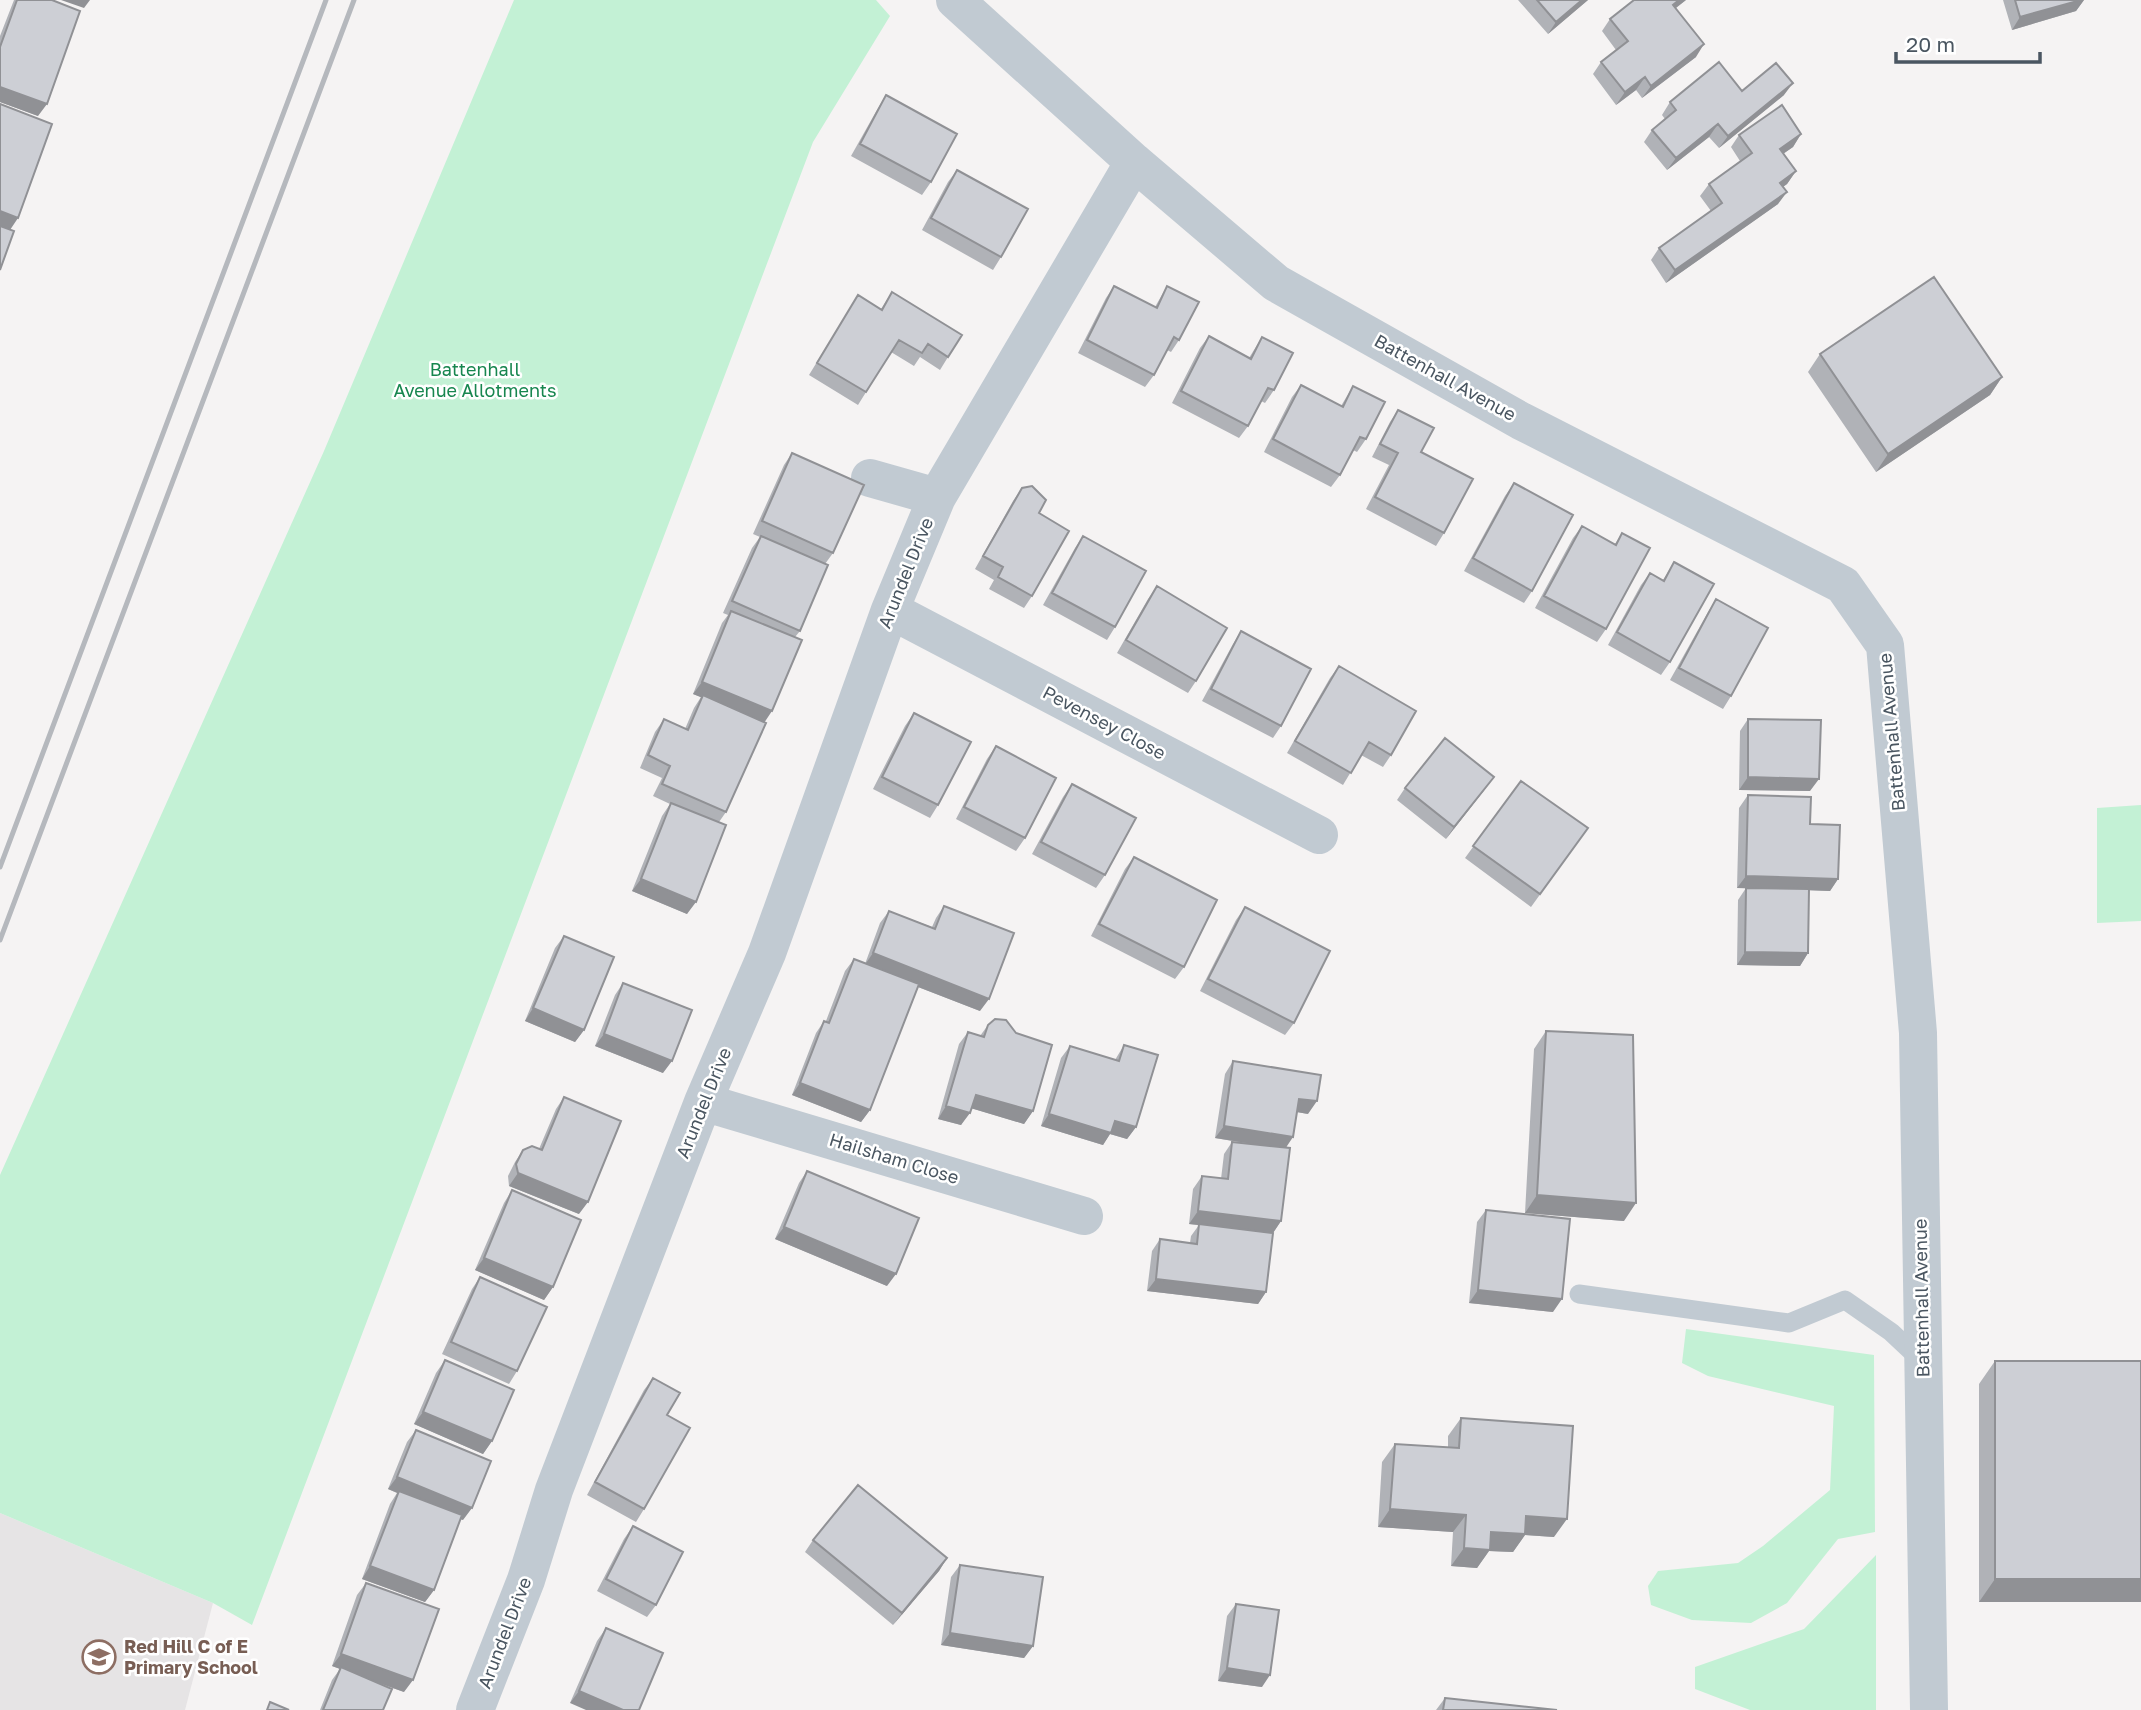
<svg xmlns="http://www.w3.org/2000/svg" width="2141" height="1710" font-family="'Golos Text',sans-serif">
<rect width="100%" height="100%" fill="#f5f3f3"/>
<!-- education -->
<path fill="#e6e4e5" d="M0,1513l213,90 -28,107h-185z"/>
<!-- green -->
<path fill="#c3f1d5" d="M514,0h362l14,16 -77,126 -561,1483 -39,-22 -213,-90v-338l324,-724z
M2141,805v116l-44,2v-115z
M1686,1329l188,26 1,177 -37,7 -51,64 -36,20 -59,-3 -41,-15 -3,-19 10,-15 80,-8 25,-17 67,-56 4,-84 -126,-30 -26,-13z
M1876,1555v155h-126l-55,-21v-22l109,-38z"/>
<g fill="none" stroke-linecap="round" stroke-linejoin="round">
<!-- service -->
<path stroke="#c1cad2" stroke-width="19" d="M1579,1294l210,29 56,-23 46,32 32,30"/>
<!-- minor -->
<path stroke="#c1cad2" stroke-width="38" d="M955,0l179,162 142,121 245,138 322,164 42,60 33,388 11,677
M870,478l67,19
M890,610l429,225
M703,1102l381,114
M475,1710l51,-130 28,-90 149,-388 64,-149 123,-343 47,-113 197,-335"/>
<!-- rail -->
<path stroke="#b5b8bd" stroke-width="5" d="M0,867l326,-867
M0,940l354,-940"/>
</g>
<!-- wall -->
<path fill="#b0b2b7" d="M14,0h38l-14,116 -38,-14v-66z
M1518,0h70l-40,34z
M1686,0l-10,8 20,49 -54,41 -6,-8 -20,15 -23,-31 8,-12 15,-12 -14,-19 8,-12z
M2003,0h81l-8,11 -64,19z
M1742,91l42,4 -65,53 -10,-11 -42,33 -23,-28 8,-12 13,-11 -3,-4 8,-13z
M886,95l45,87 -9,13 -71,-39 27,-48z
M1801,134l-8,13 -10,7 13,17 -9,13 -4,3 -5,17 -112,79 -15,-23 8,-12 52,-37 -11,-15 9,-12 31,-23 -9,-14 8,-12z
M957,170l44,87 -8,13 -71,-40 26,-48z
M1114,286l41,21 12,-21 12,54 -8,12 -4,-2 -13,25 -9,12 -67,-34 28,-55z
M892,292l56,65 -8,13 -20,-13 -6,9 -23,-14 -33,53 -49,-30 49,-80 23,14z
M1209,336l40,22 13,-21 12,53 -9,13 -4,-2 -13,25 -9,12 -67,-35 28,-55z
M1820,354l182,23 -12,18 -114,77 -68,-100z
M1301,385l40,21 12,-20 13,53 -9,13 -4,-2 -13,25 -9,12 -67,-35 28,-55z
M1398,410l23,42 23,81 -8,13 -70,-37 23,-44 -17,-8 18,-35z
M792,453l41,100 -8,11 -25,67 -5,6 -31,85 -38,90 -7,10 -32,92 -55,-23 30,-75 8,-12 -17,-8 9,-18 -22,-10 15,-36 9,-13 21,10 9,-21 7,-11 -8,-3 29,-71 6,-8 -5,-2 29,-65 8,-11 -7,-3 31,-69z
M1514,483l18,108 -8,12 -60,-32 41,-75z
M1022,488l17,25 -7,83 -8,12 -35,-19 5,-9 -19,-11 38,-68z
M1582,526l33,18 7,-11 -16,96 -9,13 -62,-34 38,-70z
M1083,536l32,91 -8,13 -64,-35 32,-57z
M1674,562l-4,100 -9,13 -53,-30 33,-60 9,-12 13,7z
M1157,586l39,95 -8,12 -71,-40 31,-54z
M1716,599l15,97 -8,13 -53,-29 38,-68z
M1241,631l40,95 -8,12 -71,-37 31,-57z
M1339,666l52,89 -8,12 -22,-12 -18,30 -56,-32 43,-75z
M914,713l24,92 -8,13 -57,-29 32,-63z
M1748,719l62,72 -71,-1 1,-59z
M996,746l29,92 -9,13 -60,-32 31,-60z
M1521,781l67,47 -57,79 -66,-49z
M1072,784l33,91 -9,13 -64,-34 31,-57z
M1405,788l80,1 -39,50 -49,-39z
M1748,795l62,29 28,55 -8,12 -21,-1 -1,63 -8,13 -63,-1 1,-65 8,-12h-9l2,-80z
M1134,857l50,110 -9,12 -84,-43 34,-67z
M944,906l36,105 -62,-24 -48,123 -9,12 -69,-27 24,-62 8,-12h2l19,-50 9,-12 11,5 15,-41 9,-12 43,16 4,-9z
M1245,907l49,116 -9,12 -85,-44 36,-71z
M564,936l20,94 -9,12 -50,-21 30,-73z
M623,983l40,90 -68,-27 20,-51z
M988,1025l45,86 -9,13 -53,-16 -10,17 -23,-6 21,-75 9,-12 12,4z
M1546,1031l78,190 -99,-8 9,-164z
M1124,1045l12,82 -9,12 -17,-5 -7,11 -62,-19 20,-68 9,-12 45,14z
M1233,1061l75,53 -11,-2 -11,36 -5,73 -8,12 -7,59 -8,12 -111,-13 5,-40 8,-12 30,4 1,-7 8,-11 -10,-1 4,-35 9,-13 19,3 3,-25 8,-12 18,2 -35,-6 10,-64z
M564,1097l15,117 -70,-28 -1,-10 7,-14 8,-12 16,-1 17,-40z
M807,1171l80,115 -112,-47 24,-56z
M512,1190l41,97 -9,13 -69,-30 29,-67z
M1486,1210l67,102 -84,-9 8,-81z
M480,1277l37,94 -8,13 -67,-30 30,-65z
M445,1360l47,81 -9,13 -69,-30 22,-51z
M1995,1361l146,241h-162v-218z
M653,1378l14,37 -23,94 -8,13 -49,-27 57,-105z
M1461,1418l93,119 -29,-2 -12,17 -24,-1 -12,17 -26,-2 2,-34 -75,-5 4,-65 13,-18 53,3v-11z
M416,1430l47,90 -3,-1 -26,71 -9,12 -63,-23 28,-75 7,-11 -9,-4 19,-47z
M633,1526l23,79 -9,12 -50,-26 27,-52z
M813,1540l134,18 -8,13 -46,54 -88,-73z
M960,1565l73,81 -9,12 -83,-13 10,-68z
M366,1583l38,109 -34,-12 13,30h-63l12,-30 8,-11 -8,-3 25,-71z
M1236,1604l26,83 -44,-6 9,-65z
M606,1628l57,25 -93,50 27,-62z
M1445,1698l-2,12h-7z"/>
<!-- shaded-wall -->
<path fill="#909195" d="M61,0h29l-6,8z
M1582,0h6l-40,34 8,-12z
M1679,0h7l-22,17 9,-12z
M2081,0h3l-8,11 -64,19 8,-13z
M1704,44l-8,13 -54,41 9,-12z
M1645,77l-9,13 -20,15 9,-13z
M1793,83l-9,12 -65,53 9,-12z
M0,87l47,17 -9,12 -38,-14z
M1718,124l-9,13 -42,33 9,-12z
M1801,134l-8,13 -22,15 9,-13z
M1796,171l-9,13 -16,11 9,-12z
M1787,192l-9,12 -112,79 9,-13z
M0,211l18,7 -8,12 -10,-4z
M2002,377l-12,18 -114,77 12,-18z
M702,682l70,29 -8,12 -71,-29z
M1494,777l-9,12 -39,50 8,-12z
M1748,777l71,2 -9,12 -71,-1z
M1746,876l92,3 -8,12 -93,-3z
M641,879l55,23 -9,12 -55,-23z
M1745,952l63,1 -8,13 -63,-1z
M873,953l116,46 -9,12 -116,-45z
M533,1008l51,22 -9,12 -50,-21z
M604,1034l68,27 -9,12 -68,-27z
M800,1083l70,27 -9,12 -69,-27z
M976,1095l57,16 -9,13 -57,-17z
M1299,1099l18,2 -9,13 -17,-3z
M946,1106l24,7 -9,12 -23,-6z
M1049,1114l66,7 21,6 -9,12 -17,-5 -7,11 -62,-19z
M1224,1126l69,11 -8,12 -70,-11z
M518,1173l70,29 -9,12 -70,-28z
M1537,1195l99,8 -12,18 -99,-8z
M1198,1211l83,10 -8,12 -84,-9z
M784,1227l112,47 -9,12 -112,-47z
M484,1258l69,29 -9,13 -69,-30z
M1156,1279l110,13 -8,12 -111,-13z
M1478,1290l84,9 -9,13 -84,-9z
M423,1412l69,29 -9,13 -69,-30z
M397,1477l75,31 -9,12 -75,-31z
M1390,1509l76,6 -13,17 -75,-5z
M1526,1516l41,3 -13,18 -29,-2 -12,17 -24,-1 -12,17 -26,-2 13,-18 27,-16z
M947,1558l-8,13 -46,54 9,-12z
M370,1566l64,24 -9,12 -63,-23z
M1995,1579h146v23h-162z
M950,1633l83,13 -9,12 -83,-13z
M341,1654l72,26 -9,12 -72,-26z
M1227,1668l43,7 -8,12 -44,-6z
M579,1691l44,19h-37l-16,-7z"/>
<!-- building -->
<path fill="#cdcfd5" stroke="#909195" stroke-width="2" d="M17,0h35l28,11 -33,93 -47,-17v-40z
M1537,0h45l-26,22z
M1634,0h45l-6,5 31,39 -53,42 -6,-9 -20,15 -24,-30 27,-21 -18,-22z
M2015,0h66l-61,17z
M1719,62l23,29 34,-28 17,20 -65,53 -10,-12 -42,34 -24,-28 24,-20 -6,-8z
M886,95l71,39 -26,48 -71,-38z
M0,104l52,20 -34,94 -18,-7z
M1782,105l19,29 -21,15 16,22 -16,12 7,9 -112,78 -16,-22 63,-45 -13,-19 43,-31 -13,-18z
M957,170l71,39 -27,48 -70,-39z
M0,226l14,5 -14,39z
M1934,277l68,100 -114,77 -68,-100z
M1114,286l43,22 10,-22 32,16 -20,38 -5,-3 -20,38 -67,-35z
M892,292l70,43 -14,22 -20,-13 -6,9 -23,-13 -33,52 -49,-29 41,-68 24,15z
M1209,336l42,23 11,-22 31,16 -19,37 -6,-2 -20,38 -67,-35z
M1301,385l42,22 10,-21 32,16 -19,37 -6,-2 -20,38 -67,-36z
M1398,410l36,18 -13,24 52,27 -29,54 -69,-36 23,-44 -18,-9z
M792,453l72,32 -31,68 -71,-32z
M1514,483l59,32 -41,76 -59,-33z
M1032,486l14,14 -7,13 30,18 -37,65 -34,-19 5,-10 -20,-11 39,-68z
M1582,526l34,19 6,-12 28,15 -44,81 -62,-33z
M761,536l67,29 -28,66 -68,-30z
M1083,536l63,35 -31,56 -63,-34z
M1674,562l40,22 -44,78 -53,-30 33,-59 14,8z
M1157,586l70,42 -31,53 -70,-41z
M1716,599l52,29 -37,68 -52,-28z
M731,611l71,29 -30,71 -70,-29z
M1241,631l70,38 -30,57 -70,-37z
M1339,666l77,45 -25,44 -22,-13 -18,31 -56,-32z
M703,695l63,28 -40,89 -64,-28 8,-18 -22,-11 16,-36 24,11z
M914,713l57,29 -33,63 -56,-28z
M1748,719l73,1 -2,59 -71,-2z
M1445,738l49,39 -40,50 -49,-39z
M996,746l60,32 -31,60 -61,-31z
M1521,781l67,47 -48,66 -67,-48z
M1072,784l64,34 -31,57 -64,-33z
M1748,795l63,2 -1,27 30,1 -2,54 -92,-3z
M671,803l55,22 -30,77 -55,-23z
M1134,857l83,43 -33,67 -85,-43z
M1746,888l63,1 -1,64 -63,-1z
M944,906l70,27 -25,66 -116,-46 16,-42 46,18z
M1245,907l85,44 -36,72 -86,-44z
M564,936l50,21 -30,73 -51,-22z
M854,959l65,25 -49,126 -70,-27 24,-62 5,2z
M623,983l69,27 -20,51 -68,-27z
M995,1019l11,1 10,13 36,12 -19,66 -57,-16 -6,18 -24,-7 22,-74 16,5 4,-12z
M1546,1031l87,4 3,168 -99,-8z
M1124,1045l34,10 -22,72 -21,-6 -4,12 -62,-19 21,-68 49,15z
M1233,1061l88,14 -4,26 -18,-2 -6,38 -69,-11z
M564,1097l57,24 -33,81 -70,-29 -2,-9 7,-14 9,-4 10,4z
M1232,1142l58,6 -9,73 -83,-10 4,-35 26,3z
M807,1171l112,47 -23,56 -112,-47z
M512,1190l69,30 -28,67 -69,-29z
M1486,1210l84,9 -8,80 -84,-9z
M1199,1224l74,9 -7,59 -110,-13 4,-40 37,5z
M480,1277l67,30 -30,64 -66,-29z
M445,1360l69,30 -22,51 -69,-29z
M1995,1361h146v218h-146z
M653,1378l27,15 -13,22 23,13 -46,81 -49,-27z
M1461,1418l112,8 -6,93 -41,-3 -1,18 -34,-2 -1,18 -26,-2 2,-33 -76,-6 5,-65 64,4z
M416,1430l75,31 -19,47 -75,-31z
M858,1485l89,73 -45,55 -89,-73z
M399,1491l63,24 -28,75 -64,-24z
M633,1526l50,26 -27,53 -50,-26z
M960,1565l83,12 -10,69 -83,-13z
M366,1583l73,26 -26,71 -72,-26z
M1236,1604l43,6 -9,65 -43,-7z
M606,1628l57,25 -24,57h-16l-44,-19z
M341,1667l51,22 -9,21h-60z
M1445,1698l112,12h-114z
M270,1702l19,8h-22z"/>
<!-- icons -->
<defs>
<symbol id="school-ring" viewBox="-11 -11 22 22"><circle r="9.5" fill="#fff" stroke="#8d6e63" stroke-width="1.5"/><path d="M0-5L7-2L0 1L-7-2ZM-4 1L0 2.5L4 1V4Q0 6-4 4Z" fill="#8d6e63"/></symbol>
</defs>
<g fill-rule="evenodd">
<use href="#school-ring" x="80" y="1638" width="38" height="38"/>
</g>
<g text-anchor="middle" stroke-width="5" stroke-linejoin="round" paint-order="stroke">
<!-- park labels -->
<g font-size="18" fill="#17864f" stroke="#fff">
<text x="475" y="376">Battenhall<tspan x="475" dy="21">Avenue Allotments</tspan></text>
</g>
<!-- street labels -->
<g font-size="18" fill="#4a5661" stroke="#fff">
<text transform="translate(1445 378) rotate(29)" y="6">Battenhall Avenue</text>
<text transform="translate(906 573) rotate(-68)" y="6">Arundel Drive</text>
<text transform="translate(1104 723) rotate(28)" y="6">Pevensey Close</text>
<text transform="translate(1892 732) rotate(-95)" y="6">Battenhall Avenue</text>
<text transform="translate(704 1103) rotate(-68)" y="6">Arundel Drive</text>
<text transform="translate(894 1159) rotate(17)" y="6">Hailsham Close</text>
<text transform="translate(1922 1298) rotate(-91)" y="6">Battenhall Avenue</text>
<text transform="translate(505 1633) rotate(-69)" y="6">Arundel Drive</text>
</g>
<!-- education labels -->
<g font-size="18" font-weight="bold" fill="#785e54" stroke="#fff" text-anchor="start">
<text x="124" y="1653">Red Hill C of E<tspan x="124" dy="21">Primary School</tspan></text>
</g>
</g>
<!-- scale -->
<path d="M1896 52v10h144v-10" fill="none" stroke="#4a5661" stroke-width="3.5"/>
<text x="1906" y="52" font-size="21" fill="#4a5661" stroke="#ffffff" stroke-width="5" paint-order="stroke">20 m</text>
</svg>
